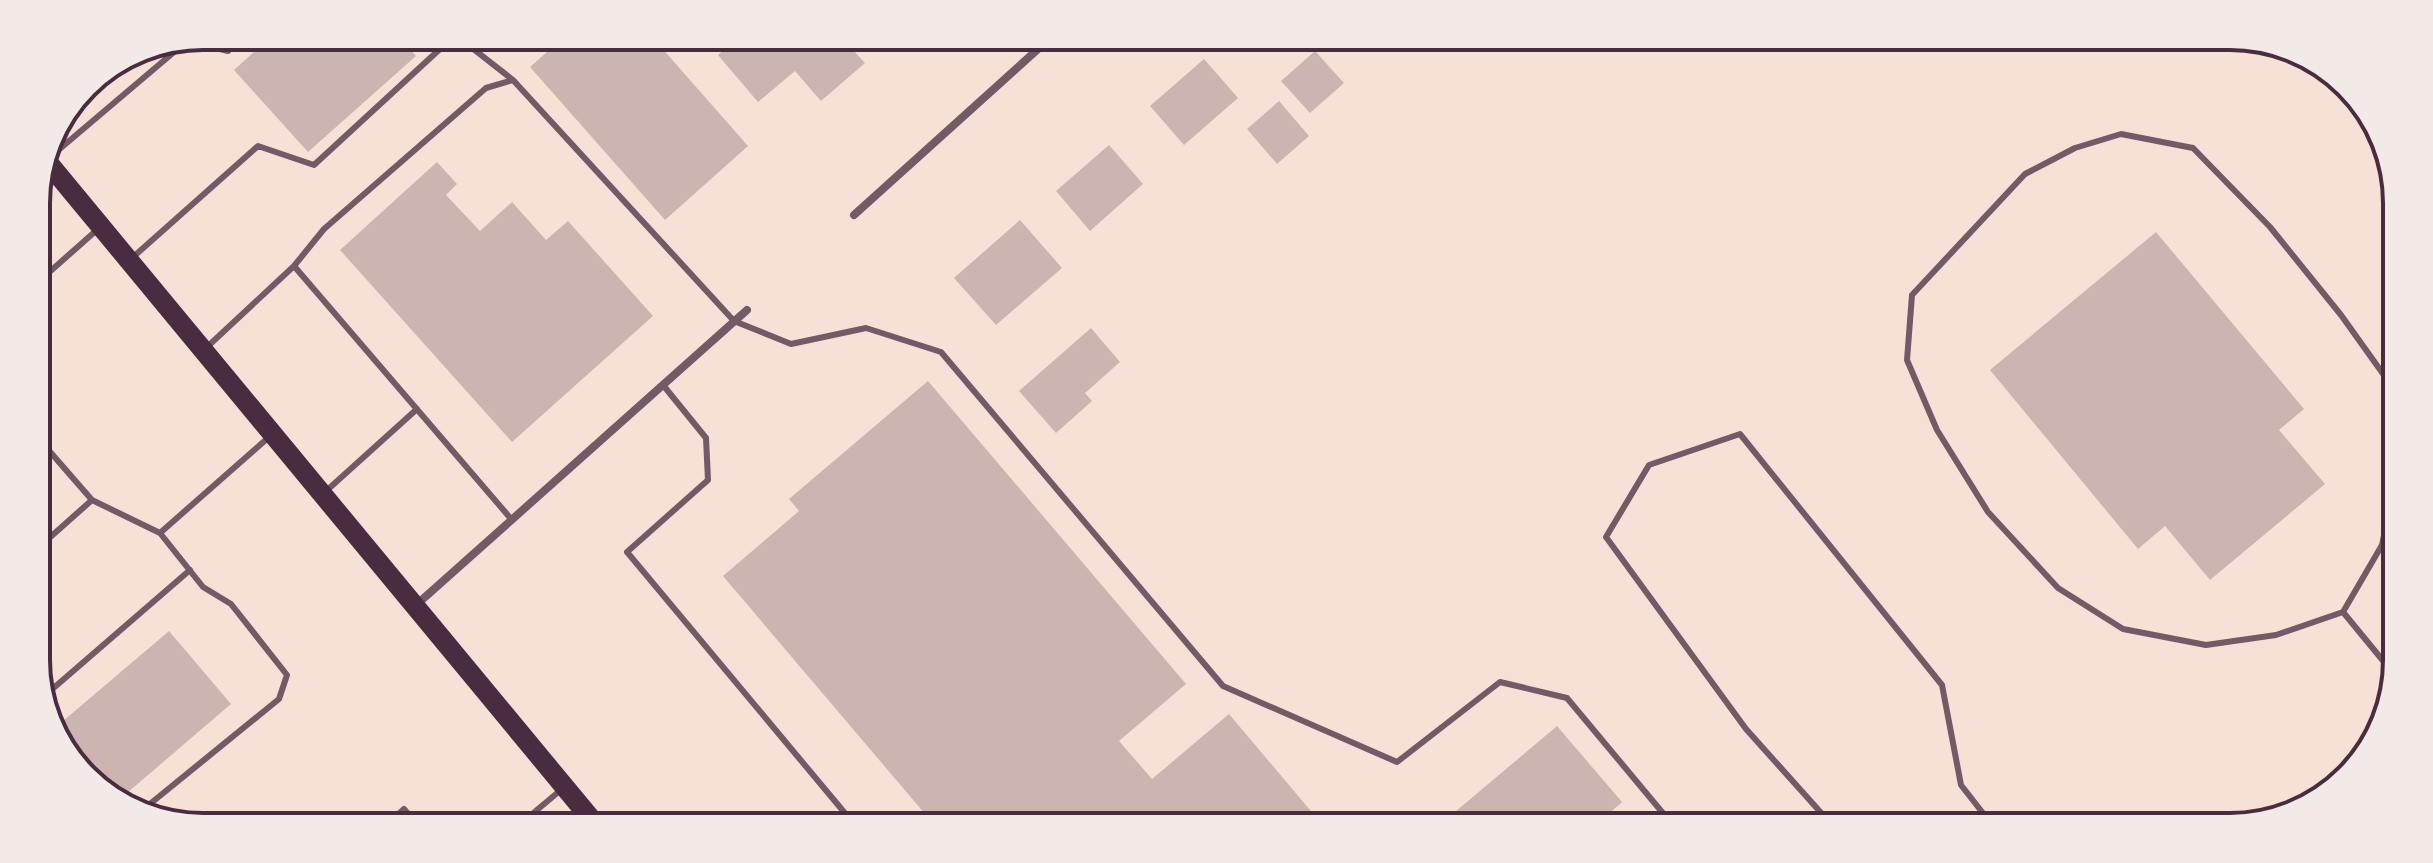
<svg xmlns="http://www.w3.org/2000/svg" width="2433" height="863" font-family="'Playfair Display',serif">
<rect width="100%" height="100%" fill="#f7e1d7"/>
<!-- building -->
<path fill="#ccb4b1" d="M272,36l127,1 17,19 -108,96 -74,-82z
M563,38h90l95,108 -83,74 -135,-153z
M738,38l105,1 22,24 -44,38 -26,-30 -37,31 -40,-47z
M1315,51l29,32 -34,30 -29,-32z
M1204,59l34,39 -54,47 -34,-39z
M1279,101l30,35 -32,28 -30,-35z
M1109,145l34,39 -53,47 -34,-40z
M437,162l20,22 -11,11 34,36 32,-29 34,38 22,-19 85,95 -141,126 -172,-192z
M1020,220l42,48 -66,57 -42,-47z
M2156,232l148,177 -25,21 46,54 -115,96 -45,-54 -27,23 -148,-179z
M1091,328l29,34 -35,31 7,8 -36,32 -37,-42z
M928,381l258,303 -67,57 33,38 77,-65 92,109 -257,-1 -4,-6 -7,6 -122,-1 -208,-245 76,-65 -10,-12z
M169,631l62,73 -111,95 -42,-28 -22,-44z
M1557,726l65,76 -25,22 -155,-1z"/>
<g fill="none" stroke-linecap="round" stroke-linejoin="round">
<!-- service -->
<path stroke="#755966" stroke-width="6" d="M458,37l55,43 221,241 57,23 75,-16 75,24 282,334 174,76 103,-80 67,16 105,126
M49,158l138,-117 41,10 16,-15
M132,258l126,-112 56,19 139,-128
M294,266l218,254
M37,283l61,-54
M206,348l88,-82 30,-37 162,-141 27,-8
M663,385l43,53 2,42 -81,72 222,266 -4,3
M38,438l54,62
M325,492l92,-83
M2391,501l-9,44 -39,67 -67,23 -70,10 -83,-16 -65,-41 -70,-76 -51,-82 -30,-70 5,-65 113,-121 50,-26 46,-14 72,14 77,79 71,88 50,70 2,15
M38,548l54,-48 68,33
M2343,612l46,56
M42,698l148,-128
M140,812l139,-113 8,-24 -56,-71 -28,-17 -43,-54 109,-96
M393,819l11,-10 9,10
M525,820l37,-31
M1832,825l-86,-96 -140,-192 43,-72 91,-31 202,251 19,100 32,41"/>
<!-- minor -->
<path stroke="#755966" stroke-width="8" d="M854,215l194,-175
M415,606l332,-296"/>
<!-- primary -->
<path stroke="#4a2c40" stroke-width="20" d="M45,159l547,661"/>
</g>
<!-- crop -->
<path d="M0 0H2433V863H0ZM203 50H2230A153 153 0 0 1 2383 203V660A153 153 0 0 1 2230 813H203A153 153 0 0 1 50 660V203A153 153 0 0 1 203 50Z" fill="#f1eae7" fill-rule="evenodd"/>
<path fill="none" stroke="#4a2c40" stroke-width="4" d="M203 50H2230A153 153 0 0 1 2383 203V660A153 153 0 0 1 2230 813H203A153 153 0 0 1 50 660V203A153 153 0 0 1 203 50Z"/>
</svg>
